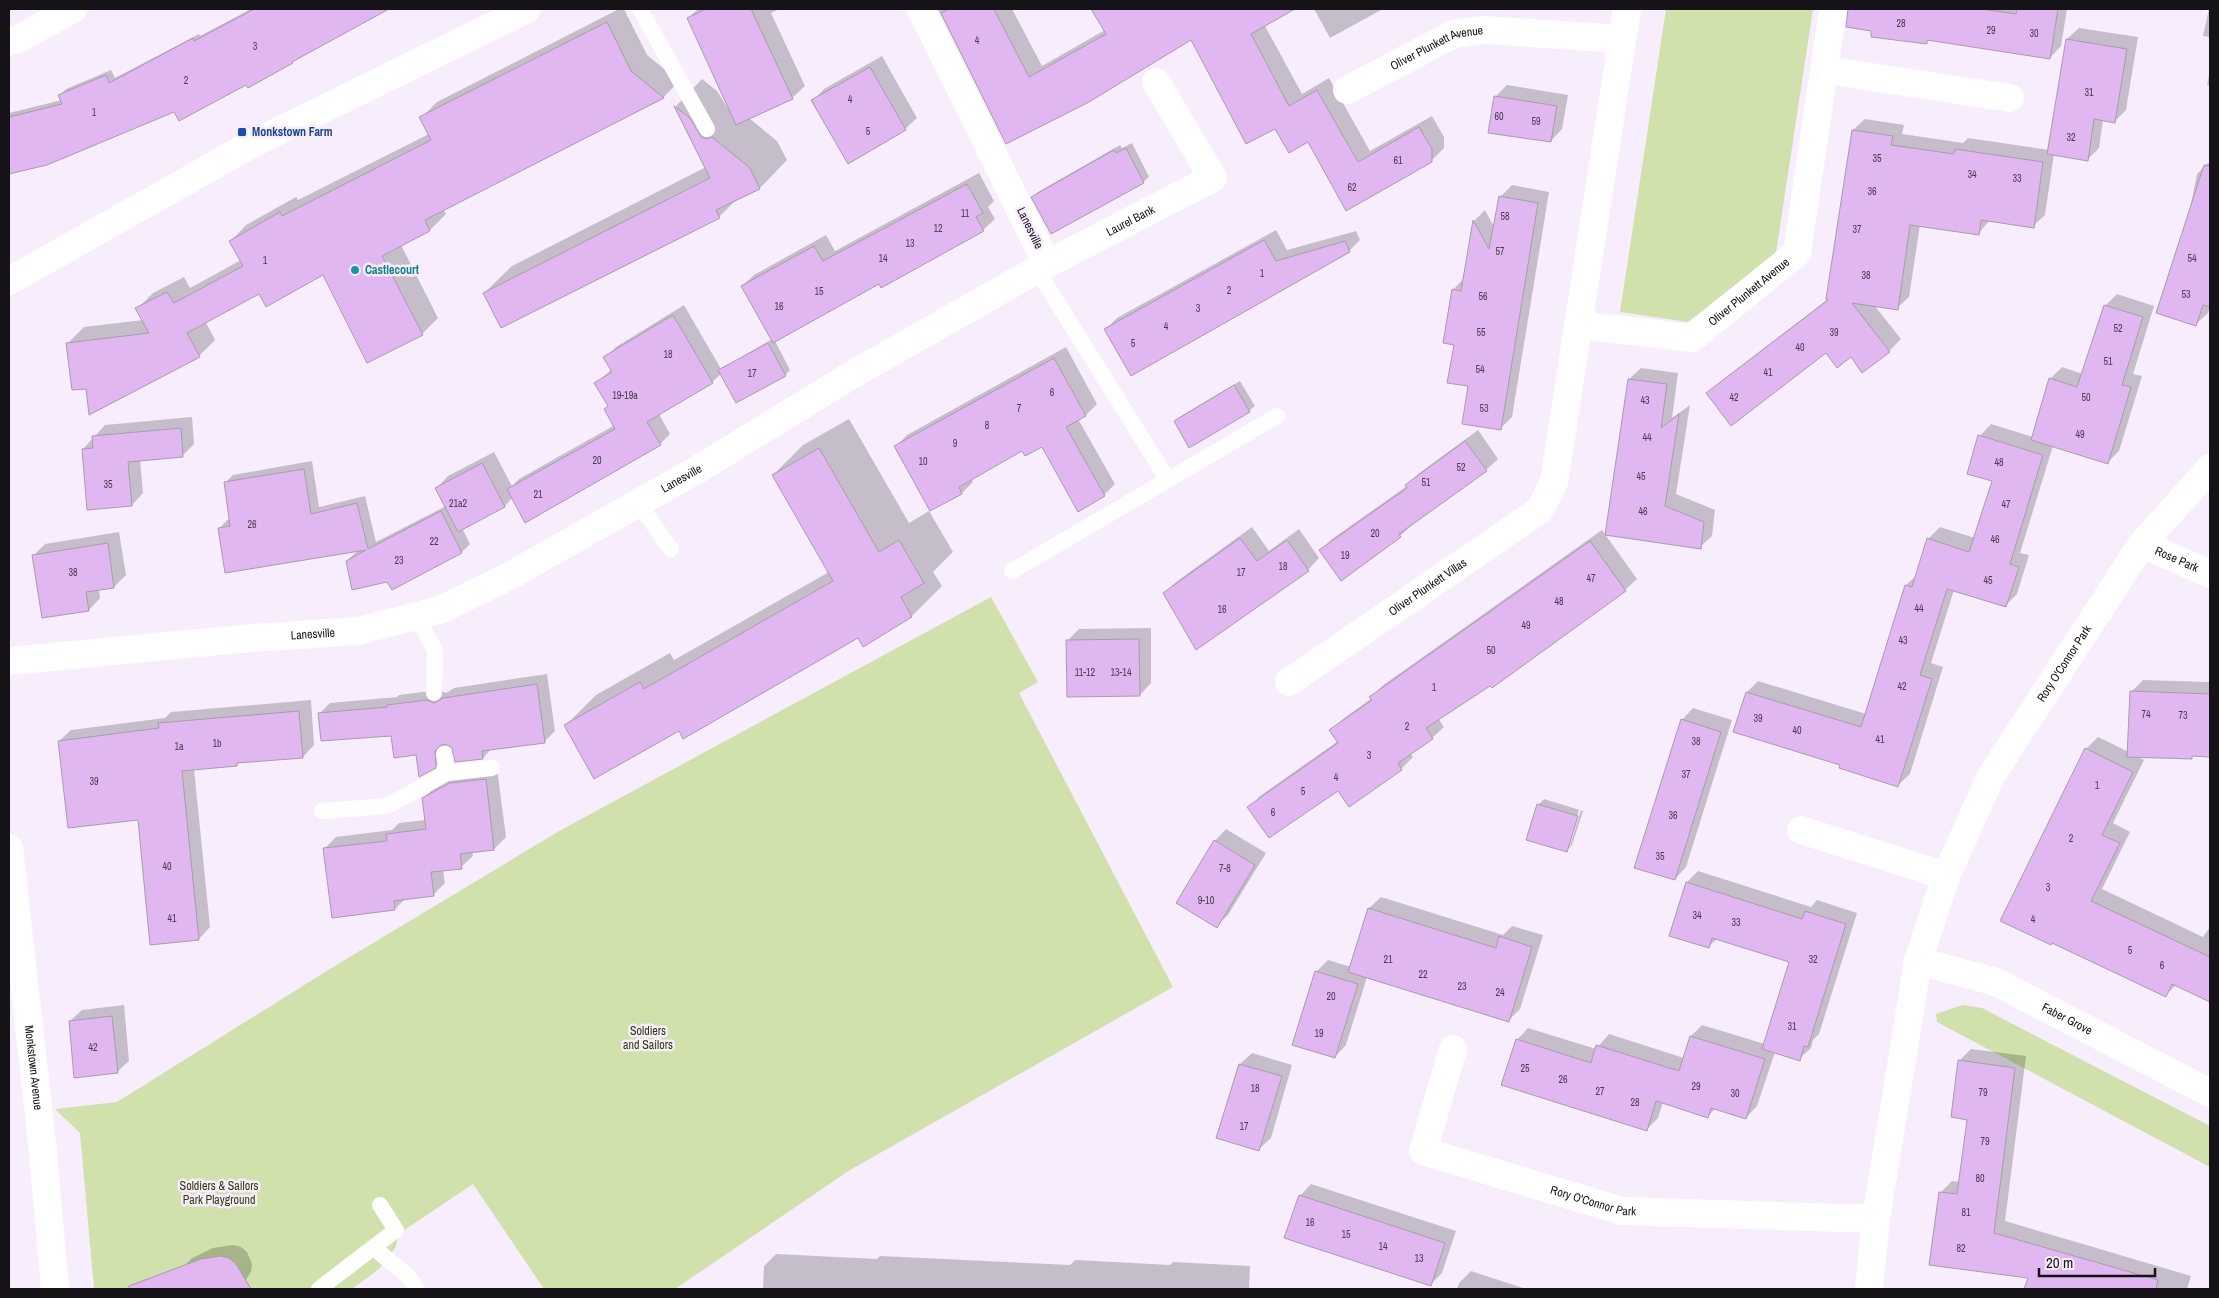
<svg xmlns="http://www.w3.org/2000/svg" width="2219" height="1298" font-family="'Archivo Narrow',sans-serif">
<rect width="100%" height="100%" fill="#f8edfd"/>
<!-- green -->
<path fill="#d1e1ab" d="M1666,9h147l-37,244 -88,69 -68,-10z
M991,597l47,85 -19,11 154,294 -323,183 -175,119h-131l-71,-105 -73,49 -5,15 -16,21 -27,20h-258l-14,-156 -25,-24 62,-7 216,-135 228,-137z
M1962,1005l20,3 228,118v41l-273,-145 -1,-8z"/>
<!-- shadow -->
<path fill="#0003" fill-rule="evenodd" d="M251,9h136l-139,77 -2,-3 -72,27 -127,54 -38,9v-60l53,-13 -2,-5 6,-6 45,-19 4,8 84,-44 1,2z
M619,9h5l23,46 32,26 -15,16 -221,112 3,5 -16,16 -29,15 37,73 -16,16 -99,-61 -64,19 -54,29 10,19 -16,16 -112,32 -19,-45 16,-16 59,-7 -6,-11 16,-16 31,-16 6,11 51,-28 -10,-19 15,-16 50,-28 2,3 131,-66 -8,-16 16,-16z
M698,9h81l-8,4 34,73 -13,12 -43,20 28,23 10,19 -27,28 -23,11 -18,18 -235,76 28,-27 194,-99 -30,-61 26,-27 15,12 12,19 1,-1 -42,-91z
M938,9h74l30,57 63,-36 -8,-14 7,-7h168l3,5 -11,10 38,70 27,-16 41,73 62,-35 12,21v11l-13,13 -85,48 -38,-69 -33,-13 -84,-89 -185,105z
M1314,9h69l-53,29z
M1876,9h191l-6,37 -11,12 -120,-19 -4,4 -54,-7z
M2209,9h1v28l-7,-1z
M2079,28l59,9 -12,73 -12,12 -11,-2 -4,28 -12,12 -33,-6 -9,61 -12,11 -43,-6 -12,14 -58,-9 -11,72 -12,11 -23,-3 27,34 -12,12 -38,5 -25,-5 -118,42 12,-11 108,-83 25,-169 12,-11 39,6 -2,9 61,9 5,-5 81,12 18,-111z
M882,56l35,62 -12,11 -92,-28 11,-12z
M2210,70v16l-3,-1z
M1507,85l61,10 -6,34 -11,12 -56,-44z
M1132,143l17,34 -6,5 -110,15 5,-5 82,-47 2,3z
M2208,163h2v143l-2,7 -12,11 -7,-110 8,-40z
M979,173l15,28 -6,6 7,12 -12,11 -103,53 -105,58 15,29 -5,5 -64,-1 -9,8 -53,32 11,20 -10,10 -147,53 -8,9 -43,22 8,16 -8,8 -70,36 -4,-8 -41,-19 11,-11 -139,-21 8,-9h4l-6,-37 8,-8 79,-14 7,46 46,-11 11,46 70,-36 -9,-18 11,-12 46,-24 18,34 7,-7 96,-54 -6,-20 -13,-22 16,-14 -7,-11 11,-11 68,-42 37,64 51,-30 -30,-53 12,-11 72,-40 9,16z
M1512,185l37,7 -37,225 -12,12 -31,-44 -14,-41 -2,-54 11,-12 10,-57 11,-11 9,17 6,-30z
M1276,230l11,20 69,-19 4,9 -11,11 -243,78 11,-11z
M2117,294l37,12 -21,68 9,2 -23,75 -12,12 -54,-17 -33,107 9,2 -12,39 -12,12 -51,-16 -23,73 12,4 -33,107 -12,11 -57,-20 -94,-73 11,-11 108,33 40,-129 11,-10 11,-36 12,-12 35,11 18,-58 -13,-44 11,-12 42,13 17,-58 12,-12 21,7 22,-68z
M1066,347l31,57 -11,11 -8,4 37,65 -11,11 -61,-50 -20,4 -52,30 2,3 -11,11 -31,16 -35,-63 11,-11z
M1641,368l37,5 -6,45 18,-13 -14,89 39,16 -3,26 -12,11 -94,-13 23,-155z
M1240,381l15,25 -6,5 -74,10 6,-5z
M192,417l2,27 -12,12 -42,4 3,33 -11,12 -49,-56 22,-24z
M849,419l60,104 20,-12 24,41 -20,20 9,14 -30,30 -54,21 -179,93 -113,-5 30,-30 74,-42 4,7 155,-88 -56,-97 30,-30z
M1478,430l20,29 -12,11 -74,55 -12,11 -79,14 11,-11 75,-53 11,-12z
M1252,527l17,24 30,-22 20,29 -11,12 -144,23 12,-11z
M1602,530l35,49 -12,11 -187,128 6,9 -12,11 -22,15 3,4 -12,12 -51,36 -12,-16 -89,19 11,-12 78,-55 -7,-11 12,-11 29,-21 10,-12z
M119,532l7,43 -12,12 -15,2 1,9 -11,12 -55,-55 11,-11z
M1151,628v55l-11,12 -73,-54 12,-12z
M547,674l8,57 -11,11 -52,6 -9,10 -38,-15 1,13 -11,11 -43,-32 -72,-22 10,-10 67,-6 2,-2 39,-5 8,3 8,-5z
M2143,680l67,2v74h-74l8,4 -31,63 17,9 -28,57 101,48 7,-10v74l-34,-16 -11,11 -113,-54 34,-193 12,-12 31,15 2,-60z
M311,700l3,45 -11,12 -63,5 -3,3 -43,4 16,158 -11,12 -60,-121 -80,-77 12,-11 94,-12 6,-6z
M1693,708l39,12 -46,147 -11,12 7,-159z
M497,768l9,69 -12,12 -22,2 1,5 -12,11 -18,3 2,13 -12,12 -27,3 -11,11 -71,-60 12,-12 56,-7 7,-7 27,-3 -3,-21 12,-12 28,-15z
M1544,799l39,12 -11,34 -5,5 -29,-45zM1579,810h2l-11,36h-2z
M1226,829l40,24 -38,62 -12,11 -1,-85z
M1698,871l113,36 6,-7 40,13 -38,121 -6,6 -2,8 -12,11 -24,-7 -18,54 -11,12 -30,-10 -8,8 -45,-14 -5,16 -11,11 -130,-89 11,-12 68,21 13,-15 75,24 7,-22 11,-11 63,19 25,-83 -73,-22 -9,8 -21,-65z
M1381,897l122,38 9,-9 31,9 -23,74 -12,12 -141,-44 -21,68 -11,12 -19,-85 12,-12 23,7 18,-59z
M124,1005l5,56 -12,11 -47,-51 12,-11z
M1971,1049l55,7 -21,165 186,55 -4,13h-162l4,-13 -89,-83 12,-12 8,1 8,-63 -9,-58z
M1252,1053l40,12 -21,73 -12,11 -41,-12 22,-73z
M1311,1184l145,47 -14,42 -11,11 -131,-88z
M233,1245l8,2 6,5 5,12 -1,8 -11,17h-79l31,-31 21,-10z
M776,1254l101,5 3,-3 190,9 5,-5 95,5 3,-3 77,4 -1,23h-486l1,-23z
M1471,1271l55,18h-69l2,-6z"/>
<!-- building -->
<path fill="#e0b7f0" stroke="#a79cab" d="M254,9h135l-97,53 1,1 -45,25 -2,-3 -67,36 -5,-9 -127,53 -38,9v-57l53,-13 -4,-9 48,-20 3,8 84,-45 1,3z
M706,9h45l42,90 -57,26 -49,-107z
M949,9h45l35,68 77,-43 -15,-25h204l-44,25 38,72 28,-16 41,72 61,-35 13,22v13l-86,49 -38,-69 -19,11 -14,-24 -29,15 -55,-104 -102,62 -83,42 -65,-131z
M1848,9h134l34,5 1,-5h41l-8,50 -123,-19v4l-56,-7v-6l-25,-4z
M607,22l24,49 33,27 -239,122 5,11 -48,25 41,79 -56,28 -44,-88 -57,32 -7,-13 -72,39 13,24 -111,58 -3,-26 -14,1 -6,-47 83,-10 -14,-25 32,-16 7,11 69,-37 -14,-25 51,-29 2,4 149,-76 -12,-23z
M2066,39l61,10 -12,74 -21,-4 -6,42 -41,-7z
M870,67l36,63 -58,34 -37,-64z
M1494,96l63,10 -6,36 -63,-9z
M674,106l16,12 11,19 6,2 5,-2 38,31 10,21 -44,21 4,8 -219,110 -18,-35 227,-115z
M1852,130l41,6 -2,9 63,9 1,-5 88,13 -9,66 -53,-8 -2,15 -69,-10 -12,85 -46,-7 38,49 -28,21 -11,-16 -14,11 -11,-15 -95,73 -25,-33 122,-93 -2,-1z
M1126,148l18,35 -93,51 -20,-37 83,-47 2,3z
M2204,165l6,1v141l-7,-2 -7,21 -40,-13z
M967,184l16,29 -7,4 8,14 -103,57 -2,-4 -106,59 -32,-57 73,-40 9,15z
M1499,196l39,7 -37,227 -39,-6 6,-38 -21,-3 7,-38 -11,-2 9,-54 9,2 12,-71 16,29z
M1264,240l12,21 69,-20 5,11 -219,124 -27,-47z
M2104,305l39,12 -21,68 9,2 -23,77 -77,-24 18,-62 28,9z
M673,315l40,68 -66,39 14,23 -136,78 -18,-34 108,-60 -11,-20 4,-3 -14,-23 18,-11 -9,-15z
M768,343l18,33 -50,27 -18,-33z
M1054,358l32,58 -20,11 39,69 -27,16 -36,-65 -17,9 -3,-5 -63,36 3,7 -32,17 -36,-65z
M1628,379l39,5 -6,44 18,-14 -14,92 39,16 -3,27 -96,-14z
M1234,385l16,27 -61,36 -15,-27z
M181,428l2,29 -55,5 4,44 -45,4 -5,-61 11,-1 -1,-12z
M1978,435l65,20 -33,109 9,3 -13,40 -59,-18 -27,86 12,4 -34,108 -59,-19 1,-3 -107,-33 13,-40 115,35 44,-142 7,2 15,-49 42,14 23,-71 -25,-7z
M1465,441l22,30 -88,63 2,3 -60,44 -22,-31 88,-62 -2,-3z
M819,448l60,104 20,-12 25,43 -23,14 11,20 -49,30 -5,-9 -175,101 -4,-8 -85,48 -30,-54 76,-43 4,7 189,-108 -61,-106z
M482,463l23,44 -47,25 -23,-44z
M304,469l7,45 46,-11 11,46 73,-38 21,42 -70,37 -5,-8 -35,8 -6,-29 20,-11 -141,23 -7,-45 12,-2 -6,-44z
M1240,538l17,23 30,-21 22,31 -113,79 -33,-57z
M1590,541l36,50 -134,97 -2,-2 -64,42 7,11 -35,24 4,7 -53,37 -11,-16 -69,47 -22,-31 91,-64 -9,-13 43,-30 -3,-3z
M108,543l6,45 -28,4 3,19 -47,7 -10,-63z
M1139,639l1,57 -73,1 -1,-57z
M537,684l8,59 -63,8 1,8 -28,3 -3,-14 -5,-3 -5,-1 -7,7 1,17 -17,9 -3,-22 -22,3 -3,-22 -70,5 -3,-28 69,-6v-2l40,-5 7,3 9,-5z
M2130,691l80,3v63l-18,-1v3l-65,-2z
M299,711l4,47 -66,5v3l-55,5 17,169 -49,5 -12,-125 -70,8 -10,-87 101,-13 -1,-5z
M1681,719l40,13 -46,148 -41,-12z
M2085,748l48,24 -31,63 18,8 -29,58 119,56v45l-38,-18 -6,13 -114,-54 -1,2 -51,-24z
M486,779l8,71 -34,4 2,15 -31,3 3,24 -40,5 1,9 -63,8 -9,-70 64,-7 -1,-7 40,-5 -4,-31 28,-15z
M1537,804l41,12 -11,36 -41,-12z
M1214,840l41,25 -38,63 -41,-25z
M1686,882l116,37 3,-8 41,13 -38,123 -4,-1 -4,15 -38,-12 27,-87 -77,-24 -3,10 -40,-12z
M1368,908l128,40 3,-12 33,11 -23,75 -161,-50z
M1315,971l43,13 -23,74 -43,-13z
M112,1016l6,57 -44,5 -5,-57z
M1690,1036l75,23 -19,60 -35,-11 -3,10 -52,-17 -9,30 -146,-46 15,-46 75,24 5,-18 83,26z
M1958,1060l57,8 -21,165 164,47 -2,9h-132l4,-11 -99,-13 10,-73 18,2 10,-74 -16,-3z
M1239,1064l43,12 -23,75 -43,-13z
M1299,1195l146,48 -14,43 -147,-48z
M221,1256l8,2 7,6 15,25h-122v-3l72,-27z"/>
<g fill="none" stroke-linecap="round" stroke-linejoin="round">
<!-- lane -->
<path stroke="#fff" stroke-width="16" d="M640,9l67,120
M1037,270l131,210
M638,503l33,46
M1012,571l265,-155
M416,616l19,34 -1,43
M444,754l3,19
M322,811l65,-5 60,-33 45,-5
M374,1248l35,29 8,12
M319,1289l77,-59 -16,-25"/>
<!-- street -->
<g stroke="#fff" stroke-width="28">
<path d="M9,42l7,-2 57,-31"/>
<path d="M1825,70l185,28"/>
<path id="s1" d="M1347,90l107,-56 30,-4 138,9"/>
<path id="s2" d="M1047,264l166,-86 -57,-96"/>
<path id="s3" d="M1578,325l114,13 105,-85 36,-244"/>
<path id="s4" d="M2142,544l68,30"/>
<path id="s5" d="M9,661l231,-22 118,-8 82,-21 73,-36 187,-106 155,-95 192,-109 -126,-255"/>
<path id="s6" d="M1289,682l251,-172 14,-28 73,-473"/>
<path d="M1801,830l145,46"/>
<path id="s7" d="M1918,961l78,21 214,111"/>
<path id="s8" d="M1453,1049l-30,102 199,60 254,8"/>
<path id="s9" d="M1869,1289l7,-70 42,-258 28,-85 45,-100 151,-232 68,-76"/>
</g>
<!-- secondary -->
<g stroke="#fff" stroke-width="28">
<path d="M9,281l243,-137 275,-135"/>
<path id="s10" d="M9,848l33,295 13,146"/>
</g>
</g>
<!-- markers -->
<rect fill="#1a4fb4" stroke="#f8edfd" stroke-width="2" x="237" y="127" width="10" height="10" rx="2.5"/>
<circle fill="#0f9aa8" stroke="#f8edfd" stroke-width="2" cx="355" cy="270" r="5"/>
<g text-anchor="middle" stroke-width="5" stroke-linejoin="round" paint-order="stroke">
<!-- number labels -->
<g font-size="10" fill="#483c4e">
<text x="1901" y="27">28</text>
<text x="1991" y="34">29</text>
<text x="2034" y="37">30</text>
<text x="977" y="44">4</text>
<text x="255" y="50">3</text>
<text x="186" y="84">2</text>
<text x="2089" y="96">31</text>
<text x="850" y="103">4</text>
<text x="94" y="116">1</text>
<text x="1499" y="120">60</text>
<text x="1536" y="125">59</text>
<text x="868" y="135">5</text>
<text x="2071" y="141">32</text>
<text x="1877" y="162">35</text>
<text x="1398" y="164">61</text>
<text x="1972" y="178">34</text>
<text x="2017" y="182">33</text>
<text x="1352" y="191">62</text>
<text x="1872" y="195">36</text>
<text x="965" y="217">11</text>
<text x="1505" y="220">58</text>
<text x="938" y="232">12</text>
<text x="1857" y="233">37</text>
<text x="910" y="247">13</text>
<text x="1500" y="255">57</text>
<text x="883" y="262">14</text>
<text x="2192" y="262">54</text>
<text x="265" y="264">1</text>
<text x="1262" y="277">1</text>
<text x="1866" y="279">38</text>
<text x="1229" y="294">2</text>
<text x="819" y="295">15</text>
<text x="2186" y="298">53</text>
<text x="1483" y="300">56</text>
<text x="779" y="310">16</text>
<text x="1198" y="312">3</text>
<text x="1166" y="330">4</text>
<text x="2118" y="332">52</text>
<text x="1481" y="336">55</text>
<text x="1834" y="336">39</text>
<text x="1133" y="347">5</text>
<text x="1800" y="351">40</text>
<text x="668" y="358">18</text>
<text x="2108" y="365">51</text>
<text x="1480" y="373">54</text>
<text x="1768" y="376">41</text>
<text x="752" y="377">17</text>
<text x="1052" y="396">6</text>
<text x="625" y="399">19-19a</text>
<text x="1734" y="401">42</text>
<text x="2086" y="401">50</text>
<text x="1645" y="404">43</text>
<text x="1019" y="412">7</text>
<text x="1484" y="412">53</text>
<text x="987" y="429">8</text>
<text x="2080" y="438">49</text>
<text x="1647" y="441">44</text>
<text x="955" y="447">9</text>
<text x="597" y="464">20</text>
<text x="923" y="465">10</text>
<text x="1999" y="466">48</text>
<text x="1461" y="471">52</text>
<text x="1641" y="480">45</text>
<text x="1426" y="486">51</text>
<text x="108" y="488">35</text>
<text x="538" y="498">21</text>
<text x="458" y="507">21a2</text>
<text x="2006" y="508">47</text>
<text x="1643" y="515">46</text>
<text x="252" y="528">26</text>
<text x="1375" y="537">20</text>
<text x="1995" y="543">46</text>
<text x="434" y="545">22</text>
<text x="1345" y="559">19</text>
<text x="399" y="564">23</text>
<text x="1283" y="570">18</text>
<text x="73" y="576">38</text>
<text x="1241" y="576">17</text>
<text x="1591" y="582">47</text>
<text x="1988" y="584">45</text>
<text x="1559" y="605">48</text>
<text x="1919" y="612">44</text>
<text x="1222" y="613">16</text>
<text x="1526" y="629">49</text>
<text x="1903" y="644">43</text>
<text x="1491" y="654">50</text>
<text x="1085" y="676">11-12</text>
<text x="1121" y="676">13-14</text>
<text x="1902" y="690">42</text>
<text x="1434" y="691">1</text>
<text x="2146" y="718">74</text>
<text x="2183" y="719">73</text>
<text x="1758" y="722">39</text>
<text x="1407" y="730">2</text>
<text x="1797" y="734">40</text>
<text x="1880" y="743">41</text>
<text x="1696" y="745">38</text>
<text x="217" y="747">1b</text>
<text x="179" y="750">1a</text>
<text x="1369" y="759">3</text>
<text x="1686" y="778">37</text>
<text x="1336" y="781">4</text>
<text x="94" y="785">39</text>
<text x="2097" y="789">1</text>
<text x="1303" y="795">5</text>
<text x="1273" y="816">6</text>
<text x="1673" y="819">36</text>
<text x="2071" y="842">2</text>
<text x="1660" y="860">35</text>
<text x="167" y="870">40</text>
<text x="1225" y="872">7-8</text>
<text x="2048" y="891">3</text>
<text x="1206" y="904">9-10</text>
<text x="1697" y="919">34</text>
<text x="172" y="922">41</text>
<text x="2033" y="923">4</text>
<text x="1736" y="926">33</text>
<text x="2130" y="954">5</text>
<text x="1388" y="963">21</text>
<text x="1813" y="963">32</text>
<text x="2162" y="969">6</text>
<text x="1423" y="978">22</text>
<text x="1462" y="990">23</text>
<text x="1500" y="996">24</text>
<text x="1331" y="1000">20</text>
<text x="1792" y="1030">31</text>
<text x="1319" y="1037">19</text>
<text x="93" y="1051">42</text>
<text x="1525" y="1072">25</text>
<text x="1563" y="1083">26</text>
<text x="1696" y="1090">29</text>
<text x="1255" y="1092">18</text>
<text x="1600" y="1095">27</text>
<text x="1983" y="1096">79</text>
<text x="1735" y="1097">30</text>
<text x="1635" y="1106">28</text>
<text x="1244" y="1130">17</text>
<text x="1985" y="1145">79</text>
<text x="1980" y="1182">80</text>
<text x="1966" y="1216">81</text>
<text x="1310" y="1226">16</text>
<text x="1346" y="1238">15</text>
<text x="1383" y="1250">14</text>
<text x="1961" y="1252">82</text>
<text x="1419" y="1262">13</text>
</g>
<!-- street labels -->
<g font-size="12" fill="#161318" stroke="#f8edfd">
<text dy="4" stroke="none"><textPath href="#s1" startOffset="100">Oliver Plunkett Avenue</textPath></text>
<text dy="4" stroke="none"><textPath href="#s2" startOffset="94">Laurel Bank</textPath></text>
<text transform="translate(1030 228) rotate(64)" y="4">Lanesville</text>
<text dy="4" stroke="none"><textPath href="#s3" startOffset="188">Oliver Plunkett Avenue</textPath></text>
<text dy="4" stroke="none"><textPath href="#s5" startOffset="710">Lanesville</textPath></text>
<text dy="4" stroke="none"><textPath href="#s4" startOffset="38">Rose Park</textPath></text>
<text dy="4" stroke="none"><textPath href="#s6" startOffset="168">Oliver Plunkett Villas</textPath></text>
<text dy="4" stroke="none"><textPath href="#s5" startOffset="305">Lanesville</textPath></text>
<text dy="4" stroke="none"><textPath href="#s9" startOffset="665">Rory O'Connor Park</textPath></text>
<text dy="4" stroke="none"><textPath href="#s7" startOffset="161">Faber Grove</textPath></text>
<text dy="4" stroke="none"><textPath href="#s10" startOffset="221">Monkstown Avenue</textPath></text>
<text dy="4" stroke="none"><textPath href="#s8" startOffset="284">Rory O'Connor Park</textPath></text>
</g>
<!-- transit labels -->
<g font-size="12" font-weight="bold" fill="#164399" stroke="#f8edfd" text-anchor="start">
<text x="252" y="136">Monkstown Farm</text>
</g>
<!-- culture labels -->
<g font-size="12" font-weight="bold" fill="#0d838f" stroke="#f8edfd" text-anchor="start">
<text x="365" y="274">Castlecourt</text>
</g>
<!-- park labels -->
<g font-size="12" fill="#303b09" stroke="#f8edfd">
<text x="648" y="1035">Soldiers<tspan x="648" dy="14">and Sailors</tspan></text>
<text x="219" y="1190">Soldiers &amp; Sailors<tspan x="219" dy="14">Park Playground</tspan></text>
</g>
</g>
<!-- border -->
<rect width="2219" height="1298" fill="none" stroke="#161318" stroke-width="20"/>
<!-- scale -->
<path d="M2039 1268v8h116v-8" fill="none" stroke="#161318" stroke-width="2.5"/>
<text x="2046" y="1268" font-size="15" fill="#161318" stroke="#f8edfd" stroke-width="4" paint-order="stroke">20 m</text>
</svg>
